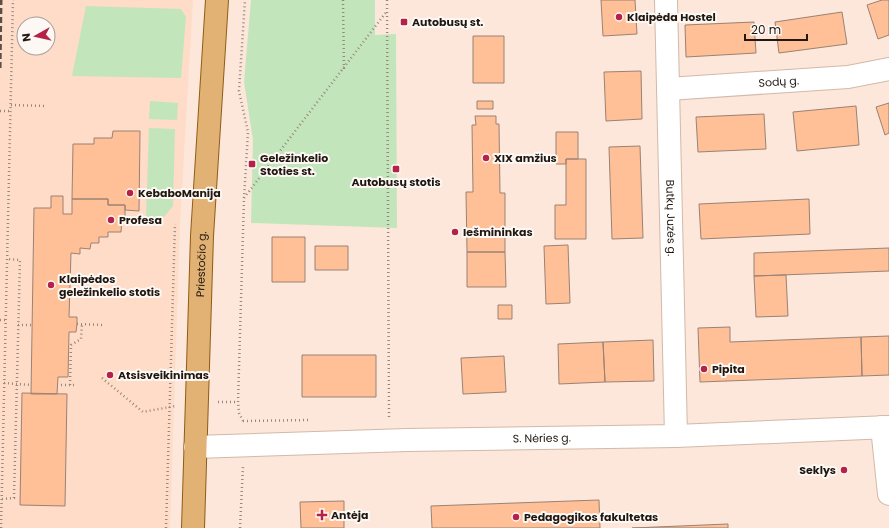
<svg xmlns="http://www.w3.org/2000/svg" width="889" height="528" font-family="Poppins,sans-serif">
<rect width="100%" height="100%" fill="#fce7da"/>
<!-- built -->
<path fill="#fedcc7" fill-rule="evenodd" d="M0,0h193l-13,223 -10,305h-170zM24,24h24v24h-24z"/>
<!-- green -->
<path fill="#c3e5bb" d="M251,0h124v35l21,-1 1,194 -146,-5 2,-83 -9,-58z
M86,6l95,3 5,8 -5,61 -109,-2z
M150,101l28,2 -1,17 -28,-1z
M149,128l26,1 -2,77 -10,12h-17z"/>
<!-- building -->
<path fill="#ffbf97" stroke="#9b8274" d="M601,0h34l2,34 -34,2z
M882,0h7v35l-11,4 -11,-34z
M842,12l5,32 -68,9 -4,-31z
M754,22l2,31 -70,4 -1,-32z
M473,36h31v47h-31z
M641,71l1,48 -36,2 -2,-49z
M477,101h16v8h-16z
M889,103v30l-4,2 -9,-28z
M856,106l3,39 -62,6 -4,-39z
M764,114l2,35 -68,3 -2,-35z
M475,116h21v8h3l1,69h5v59h-38l-1,-60h7l-1,-67h4z
M113,131h27l-1,80 -14,-1v-5h-17v-6h-36l1,-55h21v-6h18z
M556,132h22v27h-12v5h-10z
M640,146l3,92 -31,1 -3,-92z
M566,159h20v80h-31v-34h11z
M51,196h12v18h9v-15h36v6h17v14h-3l-1,13h-13v5h-9v6h-8l-1,6 -10,-1v6l-9,-1 -2,64h8v7l-1,8h-7l-1,45h-10l-1,17h-26l3,-186h17z
M809,199l1,35 -109,5 -2,-35z
M272,237h33v45h-33z
M568,245l2,58 -24,1 -2,-58z
M315,246h33v24h-33z
M889,248v23l-135,5v-23z
M467,252h38l1,35h-39z
M786,275l2,41 -32,1 -2,-41z
M498,305h14v14h-14z
M730,327v15l131,-5 1,39 -162,6 -2,-54z
M889,336v39l-27,1 -1,-39z
M653,340l1,41 -49,1 -2,-40z
M603,342l2,40 -46,2 -1,-40z
M302,355h74v42h-74z
M504,356l2,36 -43,2 -2,-36z
M22,393l45,1 -2,112 -45,-1z
M599,500l1,28h-168l-1,-22z
M344,501v27h-43l-1,-26z
M728,524v4h-96z"/>
<g fill="none" stroke-linecap="round" stroke-linejoin="round">
<defs>
<g id="minor">
<path id="s1" d="M666,0l10,436"/>
<path id="s2" d="M668,89l180,-12 41,-8"/>
<path d="M882,427l7,67"/>
<path id="s3" d="M195,447l212,-7 269,-4 213,-9"/>
</g>
<g id="major">
<path id="s4" d="M193,528l9,-292 15,-236"/>
</g>
</defs>
<!-- minor casing -->
<use href="#minor" stroke="#d2b9a9" stroke-width="24"/>
<!-- major casing -->
<use href="#major" stroke="#915b15" stroke-width="24"/>
<!-- path -->
<path stroke="#97877e" stroke-width="2.5" stroke-dasharray="1 3" stroke-linecap="butt" d="M343,0l1,69
M387,0l2,418h-1
M11,105l34,1
M0,111h11
M244,198l143,-187
M0,320h6
M77,324l27,1
M18,325h14
M102,378l41,34 32,-6
M4,383l27,2
M57,385h19
M70,385l1,-40 10,-6 1,-15
M218,402h20
M243,421l66,-1
M243,421l-4,-8 -1,-11 6,-204 4,-66 -9,-41 6,-91
M2,499l12,-1 6,-238 -13,-1
M1,528l12,-528
M166,528l9,-304
M240,528l3,-62"/>
<!-- minor -->
<use href="#minor" stroke="#fff" stroke-width="22"/>
<!-- major -->
<use href="#major" stroke="#e2b274" stroke-width="22"/>
<!-- rail -->
<path stroke="#5a4e46" stroke-width="3" stroke-dasharray="6 3" stroke-linecap="butt" d="M0,68l1,-68"/>
</g>
<!-- markers -->
<g fill="#b42248" stroke="#fdf8f4" stroke-width="1.5">
<circle cx="619" cy="17" r="4"/>
<rect x="400" y="18" width="8" height="8" rx="2"/>
<circle cx="486" cy="158" r="4"/>
<rect x="248" y="160" width="8" height="8" rx="2"/>
<rect x="392" y="165" width="8" height="8" rx="2"/>
<circle cx="130" cy="193" r="4"/>
<circle cx="111" cy="220" r="4"/>
<circle cx="455" cy="232" r="4"/>
<circle cx="51" cy="285" r="4"/>
<circle cx="704" cy="369" r="4"/>
<circle cx="110" cy="375" r="4"/>
<circle cx="844" cy="470" r="4"/>
<path d="M320 509h4v4h4v4h-4v4h-4v-4h-4v-4h4z"/>
<circle cx="516" cy="517" r="4"/>
</g>
<g text-anchor="middle" stroke-width="4" stroke-linejoin="round" paint-order="stroke">
<!-- poi labels -->
<g font-size="11" font-weight="bold" fill="#201711" stroke="#fdf8f4" text-anchor="start">
<text x="627" y="21">Klaipėda Hostel</text>
<text x="412" y="26">Autobusų st.</text>
<text x="260" y="162">Geležinkelio<tspan x="260" dy="13">Stoties st.</tspan></text>
<text x="494" y="162">XIX amžius</text>
<text x="396" y="186" text-anchor="middle">Autobusų stotis</text>
<text x="138" y="197">KebaboManija</text>
<text x="119" y="224">Profesa</text>
<text x="463" y="236">Iešmininkas</text>
<text x="59" y="283">Klaipėdos<tspan x="59" dy="13">geležinkelio stotis</tspan></text>
<text x="712" y="373">Pipita</text>
<text x="118" y="379">Atsisveikinimas</text>
<text x="836" y="474" text-anchor="end">Seklys</text>
<text x="331" y="519">Antėja</text>
<text x="524" y="521">Pedagogikos fakultetas</text>
</g>
<!-- street labels -->
<g font-size="11" fill="#201711" stroke="#fdf8f4">
<text dy="4" stroke="none"><textPath href="#s2" startOffset="111">Sodų g.</textPath></text>
<text dy="4" stroke="none"><textPath href="#s1" startOffset="218">Butkų Juzės g.</textPath></text>
<text dy="4" stroke="none"><textPath href="#s4" startOffset="264">Priestočio g.</textPath></text>
<text dy="4" stroke="none"><textPath href="#s3" startOffset="347">S. Nėries g.</textPath></text>
</g>
</g>
<!-- north arrow -->
<g transform="translate(36 36) rotate(262)"><circle r="19" fill="#fdf8f4" stroke="#a59e99"/>
<path d="M0-3L7 15L0 10L-7 15Z" fill="#b42248"/>
<text y="-6" font-size="11" font-weight="bold" text-anchor="middle" fill="#201711">N</text>
</g>
<!-- scale -->
<path d="M745 34v6h62v-6" fill="none" stroke="#201711" stroke-width="2"/>
<text x="751" y="34" font-size="12" fill="#201711" stroke="#fdf8f4" stroke-width="3" paint-order="stroke">20 m</text>
</svg>
